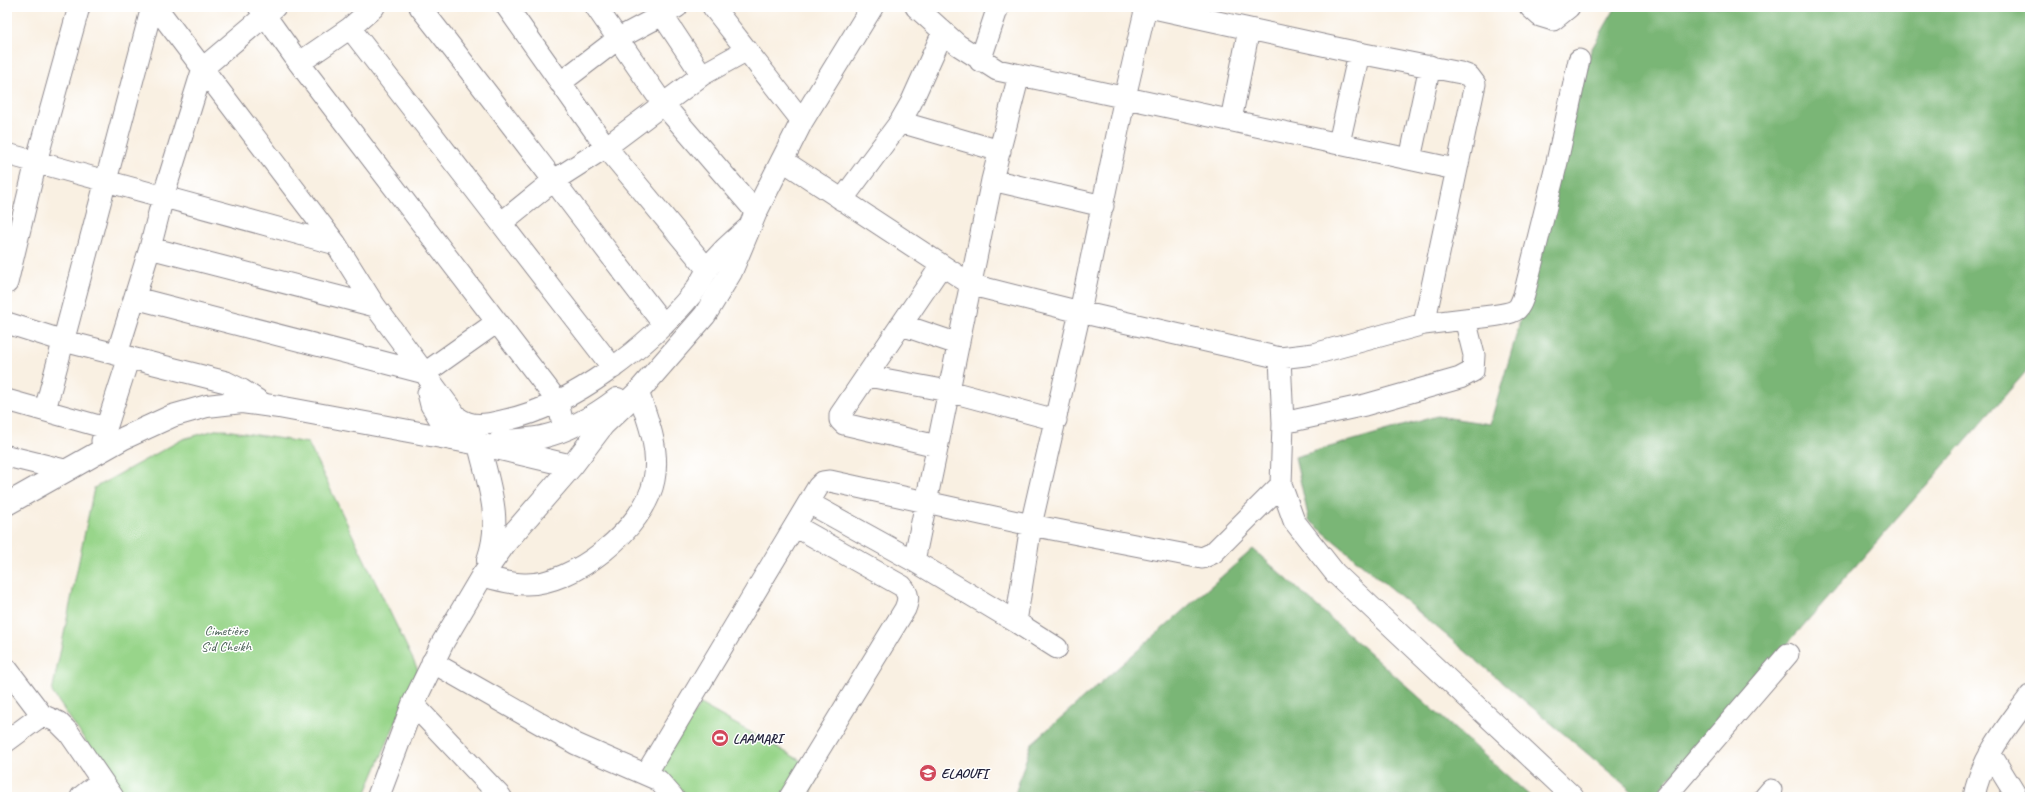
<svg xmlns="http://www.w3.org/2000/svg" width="2037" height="804" font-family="Caveat,sans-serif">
<rect width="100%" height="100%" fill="#fff"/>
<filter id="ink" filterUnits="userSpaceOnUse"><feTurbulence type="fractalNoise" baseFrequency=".025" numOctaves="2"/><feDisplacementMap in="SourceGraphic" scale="8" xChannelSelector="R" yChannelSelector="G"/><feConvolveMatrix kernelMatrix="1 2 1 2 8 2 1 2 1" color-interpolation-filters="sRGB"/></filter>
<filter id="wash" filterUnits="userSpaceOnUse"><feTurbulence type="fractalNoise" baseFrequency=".012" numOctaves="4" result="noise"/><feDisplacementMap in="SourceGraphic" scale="16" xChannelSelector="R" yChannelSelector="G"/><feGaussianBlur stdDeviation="0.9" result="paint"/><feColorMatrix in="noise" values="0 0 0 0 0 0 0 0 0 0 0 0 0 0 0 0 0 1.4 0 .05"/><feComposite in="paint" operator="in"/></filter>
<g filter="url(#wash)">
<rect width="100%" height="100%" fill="#f9f0e2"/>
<!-- green -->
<path fill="#98d58a" stroke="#5d7c62" d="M219,429l89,14 110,227 -54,127h-240l-72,-105 42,-204 89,-49z
M700,704l121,68 -14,25h-114l-38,-22z"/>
<!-- forest -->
<path fill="#7ab676" stroke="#4e6c58" d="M1616,7h414v360l-377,430h-14l-330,-277 -14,-63 142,-41 53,8 26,-88 75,-286z
M1253,549l278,248h-517l17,-53z"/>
</g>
<g filter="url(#ink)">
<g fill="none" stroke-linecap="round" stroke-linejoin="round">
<defs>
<path id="minor" d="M156,7l180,237 39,62 82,111c15,12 32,7 49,3 68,-15 143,-74 187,-127 6,-7 10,-15 14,-23 11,-17 27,-30 42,-43
M259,7l40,56 259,339 6,27
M420,7c83,105 162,212 244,318
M507,7l99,140 102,123
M596,7l67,97 93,108
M657,7l45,68 45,-25
M713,7l89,114
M916,7l42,38 39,25 458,99
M1149,7l210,46 102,20 8,3 6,8 -51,240 -110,30 -34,4
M1530,7l10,9 13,4 16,-13
M350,28l263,340
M943,32l-32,71 -11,19 100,29
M980,61l18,-54
M299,63l51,-35 24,-21
M1019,75l-27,105 -78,381 102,61 15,-97 49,-213 45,-215 21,-90
M560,83l59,-45 58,-31
M1231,120l18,-91
M1339,143l20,-90
M7,154l329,90
M1410,159l20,-93
M782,160l190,125 108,27 200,46 3,65 -2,62 13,36 41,52 238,224
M992,180l111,26
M842,200l58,-78
M501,223l52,-42 53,-34 96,-72
M150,248l225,58
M7,283l29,-121 43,-155
M135,298l290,75 72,-51
M1465,319c12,-2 44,-3 52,-10 4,-4 5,-9 7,-14l33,-133 22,-102
M7,323l57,18 162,41 16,8 23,15
M902,325l56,19
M117,354l33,-106 13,-51 40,-129 72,-61
M868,376l80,15 108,29
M428,393l3,12 21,34
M7,400l99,28
M45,410l107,-403
M1283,423l82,-18 95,-27 13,-7 1,-16 -9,-36 -41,5
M102,441l27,-84
M937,446l-93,-22 -4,-4v-5l101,-149
M7,456l57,14
M809,503l105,58
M482,576c14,3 29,8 42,8 49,2 121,-56 130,-104 6,-30 -6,-60 -16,-88
M1016,622l41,26
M432,662l144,82 82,36 15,17
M7,669l35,46 16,7 11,11 44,64
M413,704l88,93
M7,741l35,-26
M1990,753l27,44
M646,774l172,-287 5,-5 7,-1 201,44 171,33 11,-5 68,-68
M81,797l20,-16
M790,797l115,-188c4,-10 4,-15 -3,-23l-107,-60
M1665,797l123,-143
M1765,797l6,-7
M1974,797c7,-39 33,-70 56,-101"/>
<path id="major" d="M499,442c14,-2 29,-2 43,-5 26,-6 54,-22 75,-38
M479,444c9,40 24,75 9,116
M7,504l117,-66 48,-22 35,-10 35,-4 37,5 200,37 93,22
M378,797l35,-93 30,-62 39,-66 24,-34 66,-76 31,-41 35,-33 67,-77 26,-43 25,-60 46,-91 70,-114"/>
</defs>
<!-- minor casing -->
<use href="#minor" stroke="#8e898e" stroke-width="23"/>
<!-- major casing -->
<use href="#major" stroke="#8e898e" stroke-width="24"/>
<!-- minor -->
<use href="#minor" stroke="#fff" stroke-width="21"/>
<!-- major -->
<use href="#major" stroke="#fff" stroke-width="22"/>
</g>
</g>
<!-- icons -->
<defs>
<symbol id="stadium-disc" viewBox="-11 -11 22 22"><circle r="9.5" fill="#d1495b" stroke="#fff"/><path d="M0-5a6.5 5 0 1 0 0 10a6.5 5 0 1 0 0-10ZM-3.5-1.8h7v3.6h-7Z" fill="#fff"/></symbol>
<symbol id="school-disc" viewBox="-11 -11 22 22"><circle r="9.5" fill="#d1495b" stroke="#fff"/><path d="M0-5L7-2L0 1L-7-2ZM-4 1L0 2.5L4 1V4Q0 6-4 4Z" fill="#fff"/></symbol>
</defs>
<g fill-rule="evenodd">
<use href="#stadium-disc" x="710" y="728" width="20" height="20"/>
<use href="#school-disc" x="918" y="763" width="20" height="20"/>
</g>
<g text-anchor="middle" stroke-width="3" stroke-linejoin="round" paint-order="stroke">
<!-- park labels -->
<g font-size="14" fill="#4b6157" stroke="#fff">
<text x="226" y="635">Cimetière<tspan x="226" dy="16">Sid Cheikh</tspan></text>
</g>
<!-- poi labels -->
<g font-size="14" font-weight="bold" fill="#22223b" stroke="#fff" text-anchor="start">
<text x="733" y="743">LAAMARI</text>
<text x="941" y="778">ELAOUFI</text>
</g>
</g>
<!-- margin -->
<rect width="2037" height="804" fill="none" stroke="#fff" stroke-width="24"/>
</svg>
